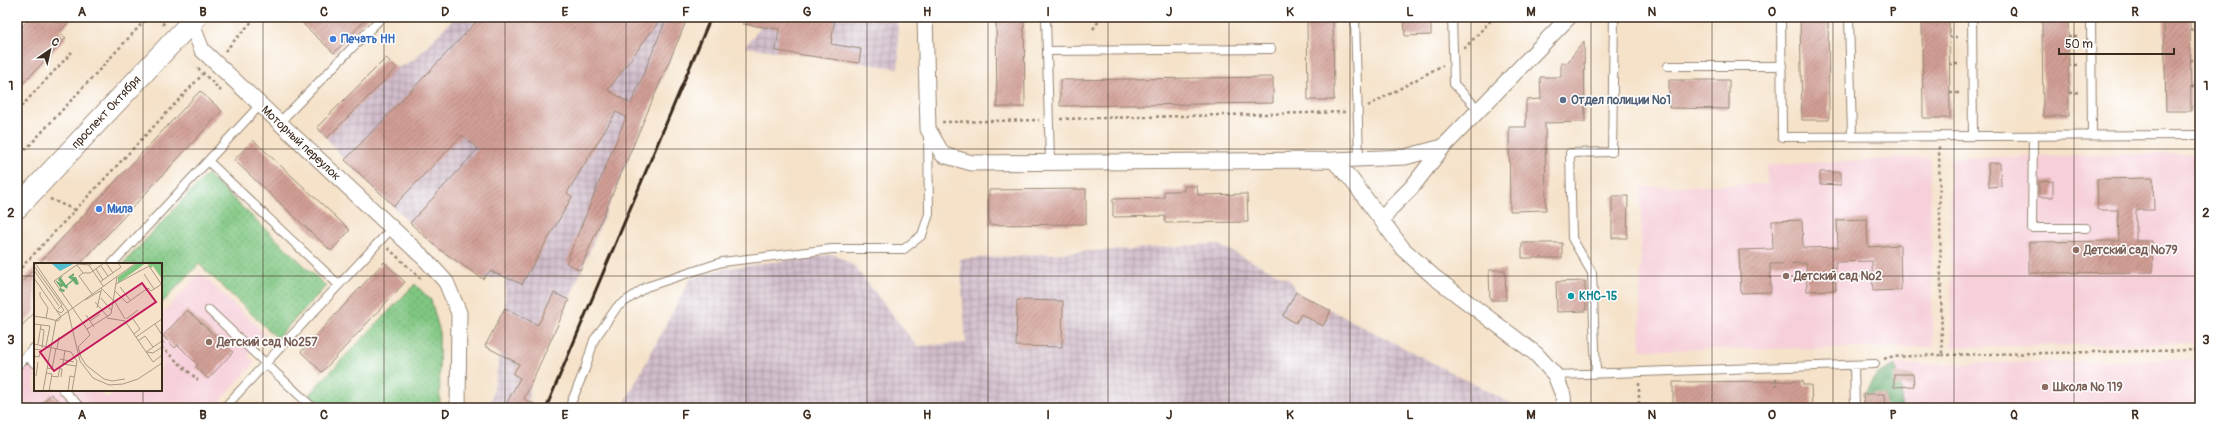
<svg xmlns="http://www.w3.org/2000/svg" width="2217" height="425" font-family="Pangolin,sans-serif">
<defs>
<pattern id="industrial-grid" width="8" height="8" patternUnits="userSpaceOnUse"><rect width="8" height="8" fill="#d1bdcb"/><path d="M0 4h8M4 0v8" fill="none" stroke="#ab9aa4"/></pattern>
<pattern id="forest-crowns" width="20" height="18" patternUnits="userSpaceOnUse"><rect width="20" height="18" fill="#67ab6f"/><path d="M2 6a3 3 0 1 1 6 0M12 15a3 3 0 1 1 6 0" fill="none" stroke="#568b5b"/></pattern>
<pattern id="park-dots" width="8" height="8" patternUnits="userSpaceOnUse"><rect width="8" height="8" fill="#7fc681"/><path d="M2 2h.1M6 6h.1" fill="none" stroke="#69a169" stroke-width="1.8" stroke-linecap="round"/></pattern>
<pattern id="building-hatch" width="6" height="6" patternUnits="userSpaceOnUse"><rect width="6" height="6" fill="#d19e94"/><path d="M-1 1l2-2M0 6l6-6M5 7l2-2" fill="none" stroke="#ab8178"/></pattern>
</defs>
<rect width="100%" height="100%" fill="#fff"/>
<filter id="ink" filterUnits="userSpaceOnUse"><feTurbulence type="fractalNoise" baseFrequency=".025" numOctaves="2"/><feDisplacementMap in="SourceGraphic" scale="8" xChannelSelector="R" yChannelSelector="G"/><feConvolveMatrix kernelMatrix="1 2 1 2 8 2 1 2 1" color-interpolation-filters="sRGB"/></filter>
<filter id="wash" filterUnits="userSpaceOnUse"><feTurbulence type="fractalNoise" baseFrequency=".012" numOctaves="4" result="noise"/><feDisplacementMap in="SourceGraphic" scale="16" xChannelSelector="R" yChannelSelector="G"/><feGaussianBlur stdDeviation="0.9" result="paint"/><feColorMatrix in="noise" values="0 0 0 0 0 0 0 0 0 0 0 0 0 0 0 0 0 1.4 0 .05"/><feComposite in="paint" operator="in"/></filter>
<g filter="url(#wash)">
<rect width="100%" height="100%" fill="#f5e2c9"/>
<!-- built -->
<path fill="#f6cfd9" d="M2200,153v190l-248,4 -2,-189z
M1930,157l3,190 -293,3 1,-163 126,-3v-19z
M200,273l64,60 -16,23 7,6 -41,46h-197v-32l18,-20v34h63l10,9 9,-9h44v-75z
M2200,359v49h-310l-1,-43z"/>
<!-- industrial -->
<path fill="url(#industrial-grid)" d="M455,17h233l-119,283 -38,83 -3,18 -4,7h-34l10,-54 -15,-8 20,-38v-31l-22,2 -33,-23 -40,-33 -65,-63 -28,-33 69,-69 11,10 18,-9z
M762,17h135l2,43 -1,8 -153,-21 16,-20z
M1217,244l73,36 6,12 224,116h-898l68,-129 32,-10 112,-15 20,12 63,80 49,-3 -6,-84z"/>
<!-- forest -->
<path fill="url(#forest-crowns)" stroke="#516a46" d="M1896,365l6,29 -1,14h-33l-3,-14 12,-20z"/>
<!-- park -->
<path fill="url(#park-dots)" stroke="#5d7850" d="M207,174l119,112 -49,52 -78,-74 -38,40v-40h-38z
M415,284l16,16 8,29 1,79h-116l-15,-14z"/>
<g id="blocks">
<!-- building -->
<path fill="url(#building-hatch)" d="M31,17h43l-15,15 7,6 -49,52v-58z
M310,17h58l-34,36 -31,-29z
M481,17h181l-54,73 23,14 36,-87h21l-108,253 -14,-7 60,-146 -10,-5 -49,81 5,4 -50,87 -32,-13 -7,8 -44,-30 -29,-26 68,-74 -16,-14 -68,71 -49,-46z
M744,17h91l-4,27 30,5 -2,14 -83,-12 3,-22 -36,-5z
M996,17h28l1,90h-28z
M1307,17h26l1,83h-26z
M1404,17h27v18l-26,1z
M1800,17h28l1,103h-27z
M1922,17h27l1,101h-27z
M2042,17h26l1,99h-26z
M2164,17h26l1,94h-25z
M1584,41l1,81 -40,1 1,87 -36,1 -1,-84h17v-27l15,-1 -1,-22h21v-14h6z
M386,58l11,10 -70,70 -10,-11z
M1273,77v26l-213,3v-26z
M1669,80h60v29l-60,-1z
M200,91l22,20 -142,153h-42z
M253,140l97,90 -19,21 -97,-91z
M1988,163h12l1,23 -12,1z
M1820,172h21v13l-21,-1z
M2153,178l1,32h-18v31h16l1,31 -124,1v-31l90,-1 -1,-31h-20l-1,-31z
M2053,181v16h-14v-15z
M1184,186h13l1,9 49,-1 1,28 -83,1v-7l-52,1v-18l51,-1v-7h20z
M1086,189v35l-97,1v-35z
M1612,196h16l-1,42h-15z
M1867,219l1,28 32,-2 1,45 -28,1 -1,-30 -37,1 1,28 -29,1 -1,-28 -36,1 1,28 -30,1 -2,-43 34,-1 -1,-28 30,-1 1,28 35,-1 -1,-27z
M1522,243h40v15h-40z
M384,262l21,20 -83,90 -21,-20z
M35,268v44l-18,19v-44z
M1489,270h16l1,30h-16z
M1585,281l1,30 -29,1 -1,-30z
M1296,292l35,19 -8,15 -22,-12 -5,9 -13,-7z
M554,293l15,7 -45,99 18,9h-38l16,-30 -7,-4 6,-10 -34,-18 20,-38 33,17z
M1017,300l46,1 -1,46 -46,-1z
M187,310l46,42 -25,27 -12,-12 2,-2 -20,-20 -3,3 -12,-12z
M1894,374h19l1,12 -20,1z
M1803,381v4h8l1,23h-139v-26z
M51,394l16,14h-29z
M1863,394h22l1,14h-22z"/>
</g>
</g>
<g filter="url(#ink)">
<use href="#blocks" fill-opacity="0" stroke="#988674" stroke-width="1"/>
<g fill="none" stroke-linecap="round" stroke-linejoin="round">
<defs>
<path id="lane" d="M1046,17l4,145
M1355,17l4,142
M1452,17l2,67 25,26
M1781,17l1,120 418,-2
M1849,17l3,119
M1972,17l1,119
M2091,17l1,118
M1047,51l224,-2
M1668,66h114
M279,123l103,-106
M2033,136l-1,92h54
M208,161l131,124
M112,264l148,-159
M209,310l104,98
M26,356l9,7
M1854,365l1,43
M17,366l18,-19
M1596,372l-4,-99 -20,-35 -2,-85 42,-1 2,-135
M1555,375l320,-11
M63,390l18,18
M224,408l168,-180
M569,408l16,-39 9,-29 23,-33 29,-20 76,-25 110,-13h72l18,-14 7,-21 -1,-80"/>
<path id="street" d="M189,17l13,33 224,210 20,22 13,31 -1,95
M925,17l3,112 15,26 29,8 361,-3 72,-3 38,-10
M1333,160l18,19 52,70 31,28 102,77 19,21 8,20 1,13
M1382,220l11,-14 19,-19 31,-40 126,-130"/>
<path id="secondary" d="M17,208l179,-191"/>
</defs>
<!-- lane casing -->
<use href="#lane" stroke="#988674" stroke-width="10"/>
<!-- street casing -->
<use href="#street" stroke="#988674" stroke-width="17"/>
<!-- secondary casing -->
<use href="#secondary" stroke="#988674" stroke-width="23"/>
<!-- path -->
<path stroke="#988674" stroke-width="2.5" stroke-dasharray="3 3" stroke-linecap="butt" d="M160,17l4,8
M1218,17l1,1
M1093,29l9,-12
M2190,30l10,-1
M1949,37h12
M2068,37h12
M1464,49l30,-32
M225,51l31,-34
M2190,60h10
M1949,64h12
M2068,65h12
M198,68l23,23
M2191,87l9,-1
M1950,93h11
M2069,93l11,-1
M1368,106l75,-41
M17,111l55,-59
M1060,119l287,-7
M942,122l97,-2
M17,159l131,-142
M50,199l25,11
M388,248l34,32
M17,272l186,-198
M161,341l2,2 -2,2
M161,347l37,33
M1942,355l258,-5
M1884,359l5,-2 53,-2 -3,-209
M1776,378v8
M1639,383v25"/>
<!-- lane -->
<use href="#lane" stroke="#fff" stroke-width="8"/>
<!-- street -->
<use href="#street" stroke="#fff" stroke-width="15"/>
<!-- secondary -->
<use href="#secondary" stroke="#fff" stroke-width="21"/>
<!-- rail -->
<path stroke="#3b2a1e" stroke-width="3" d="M546,408l165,-391"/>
</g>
</g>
<!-- grid -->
<path fill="none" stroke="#3b2a1e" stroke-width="1" stroke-opacity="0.55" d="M143,17v247M263,17v391M384,17v391M505,17v391M626,17v391M746,17v391M867,17v391M988,17v391M1108,17v391M1229,17v391M1350,17v391M1471,17v391M1591,17v391M1712,17v391M1833,17v391M1954,17v391M2074,17v391M17,149h2183M17,276h18M161,276h2039M143,390v18"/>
<!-- markers -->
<g fill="#3f7fe0" stroke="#fff" stroke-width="1.5">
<circle cx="333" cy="39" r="4"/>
<circle cx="99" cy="209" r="4"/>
</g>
<circle fill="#5c6f8a" stroke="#fff" stroke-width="1.5" cx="1563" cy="100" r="4"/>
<g fill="#8d6e63" stroke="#fff" stroke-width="1.5">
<circle cx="2076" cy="250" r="4"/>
<circle cx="1786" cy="276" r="4"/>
<circle cx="209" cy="342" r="4"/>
<circle cx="2045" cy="387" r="4"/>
</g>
<circle fill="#0f9aa8" stroke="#fff" stroke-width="1.5" cx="1571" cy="296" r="4"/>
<g text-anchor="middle" stroke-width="3" stroke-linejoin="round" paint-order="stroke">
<!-- shop labels -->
<g font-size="12" font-weight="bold" fill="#366cbe" stroke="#fff" text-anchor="start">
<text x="341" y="43">Печать НН</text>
<text x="107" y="213">Мила</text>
</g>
<!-- service labels -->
<g font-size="12" font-weight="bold" fill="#4e5e75" stroke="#fff" text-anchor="start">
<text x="1571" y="104">Отдел полиции №1</text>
</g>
<!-- street labels -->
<g font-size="12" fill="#3b2a1e" stroke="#fff">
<text transform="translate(106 112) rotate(-47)" y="4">проспект Октября</text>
<text transform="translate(301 143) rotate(43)" y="4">Моторный переулок</text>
</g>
<!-- education labels -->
<g font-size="12" font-weight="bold" fill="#785e54" stroke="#fff" text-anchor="start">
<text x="2084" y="254">Детский сад №79</text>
<text x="1794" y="280">Детский сад №2</text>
<text x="217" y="346">Детский сад №257</text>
<text x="2053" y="391">Школа № 119</text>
</g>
<!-- culture labels -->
<g font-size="12" font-weight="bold" fill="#0d838f" stroke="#fff" text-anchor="start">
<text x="1579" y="300">КНС-15</text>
</g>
</g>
<!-- overview -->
<g transform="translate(34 263)">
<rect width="128" height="128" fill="#f5e2c9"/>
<path d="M40,10v3l-3,1h5l3,7 -3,1 -3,-4 -5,4 -1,4 -4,-3 -3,2 5,2 -1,2 -5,-1 1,-4 -5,-7 7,4 -4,-4 2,-3 3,-1 -2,2 5,7 6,-5 -4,-3z" fill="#67ab6f"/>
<path d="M103,0h9l-28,20v-6zM113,0h15v16l-9,-13 -2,2z" fill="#7fc681"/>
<path d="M17,0h24l-15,8z" fill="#52becd"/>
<path fill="none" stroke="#ab9885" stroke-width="1" d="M1,0l33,48 12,50 13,17 16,7 14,-1 15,-5 24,-16M59,0l-4,2 -11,-1 -24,17 33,48 24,-15M72,0l7,10M43,2l6,8h7l14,-10M55,2l14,21M0,3l28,39 -4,4M67,3l7,10M62,6l7,11M0,7l25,36M49,10l-4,3 13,18M110,11l10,15M0,15l27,39 -3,4 -12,-3 2,-10 -8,-12v-4M66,19l21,-15 -3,-4M82,21l33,-18 13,19M86,24l10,13M67,25l14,14 10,17M81,28l12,12 21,-15 3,3 11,-7M67,35l11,13M51,37l17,-10M61,39l13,15M63,45l4,-17M22,47l5,3 3,-3 -3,-4M77,51l6,-37M52,52l8,12M0,53l12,2M73,55l18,3 28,41 9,-7M92,56l12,-9M99,56l7,10 -6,5M56,58l10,-7M0,61l16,2 -4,20M121,61l7,11M7,66l3,1 -2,18M53,66l3,6 -12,12 3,10 5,8 18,14 8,2 13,-2M102,74l26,-18M104,78l7,-5 8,11M0,81l37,8 6,9 -5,30M4,81l3,-19M0,86l7,1 -2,7 -4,-1 -1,6M23,86l2,-12M31,87l-2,14 13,2M112,89l16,-11M113,89l6,1 9,-6M26,96l14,3M13,105l5,1 4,-21M12,110l6,1 -3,17M2,113l2,-14M17,113l7,1 2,-9 2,1 -1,8M15,127l12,1M9,128l13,-71 80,-57M34,128l2,-15 4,1"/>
<path fill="#c2185b" fill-opacity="0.15" stroke="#c2185b" stroke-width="2" d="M108,20l14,19 -102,69 -14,-19z"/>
<rect width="128" height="128" fill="none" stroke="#3b2a1e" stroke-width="2"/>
</g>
<!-- margin -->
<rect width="2217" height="425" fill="none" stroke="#fff" stroke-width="44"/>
<!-- north arrow -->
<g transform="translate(50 50) rotate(34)" stroke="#ffffff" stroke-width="3" paint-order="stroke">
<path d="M0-3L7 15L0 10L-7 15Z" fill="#3b2a1e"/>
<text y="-6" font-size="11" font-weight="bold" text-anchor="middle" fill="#3b2a1e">С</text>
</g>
<!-- scale -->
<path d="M2059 48v6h115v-6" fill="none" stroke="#3b2a1e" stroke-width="2"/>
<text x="2065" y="48" font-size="12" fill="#3b2a1e" stroke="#ffffff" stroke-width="3" paint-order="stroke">50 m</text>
<rect x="22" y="22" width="2173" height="381" fill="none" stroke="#3b2a1e" stroke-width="1.5"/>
<g font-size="13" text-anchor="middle" font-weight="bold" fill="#3b2a1e">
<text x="82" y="16">A</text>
<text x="203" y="16">B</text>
<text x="324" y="16">C</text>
<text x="445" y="16">D</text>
<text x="565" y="16">E</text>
<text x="686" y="16">F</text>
<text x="807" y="16">G</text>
<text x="927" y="16">H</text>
<text x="1048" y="16">I</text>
<text x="1169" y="16">J</text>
<text x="1290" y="16">K</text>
<text x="1410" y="16">L</text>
<text x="1531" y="16">M</text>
<text x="1652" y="16">N</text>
<text x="1772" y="16">O</text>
<text x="1893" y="16">P</text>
<text x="2014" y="16">Q</text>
<text x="2135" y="16">R</text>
<text x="11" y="90">1</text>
<text x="2206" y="90">1</text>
<text x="11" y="217">2</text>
<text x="2206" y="217">2</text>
<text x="11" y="344">3</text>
<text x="2206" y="344">3</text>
<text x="82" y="419">A</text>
<text x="203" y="419">B</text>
<text x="324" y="419">C</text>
<text x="445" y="419">D</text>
<text x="565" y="419">E</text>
<text x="686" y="419">F</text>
<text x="807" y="419">G</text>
<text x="927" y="419">H</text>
<text x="1048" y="419">I</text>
<text x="1169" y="419">J</text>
<text x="1290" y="419">K</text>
<text x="1410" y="419">L</text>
<text x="1531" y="419">M</text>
<text x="1652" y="419">N</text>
<text x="1772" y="419">O</text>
<text x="1893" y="419">P</text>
<text x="2014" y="419">Q</text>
<text x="2135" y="419">R</text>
</g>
</svg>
